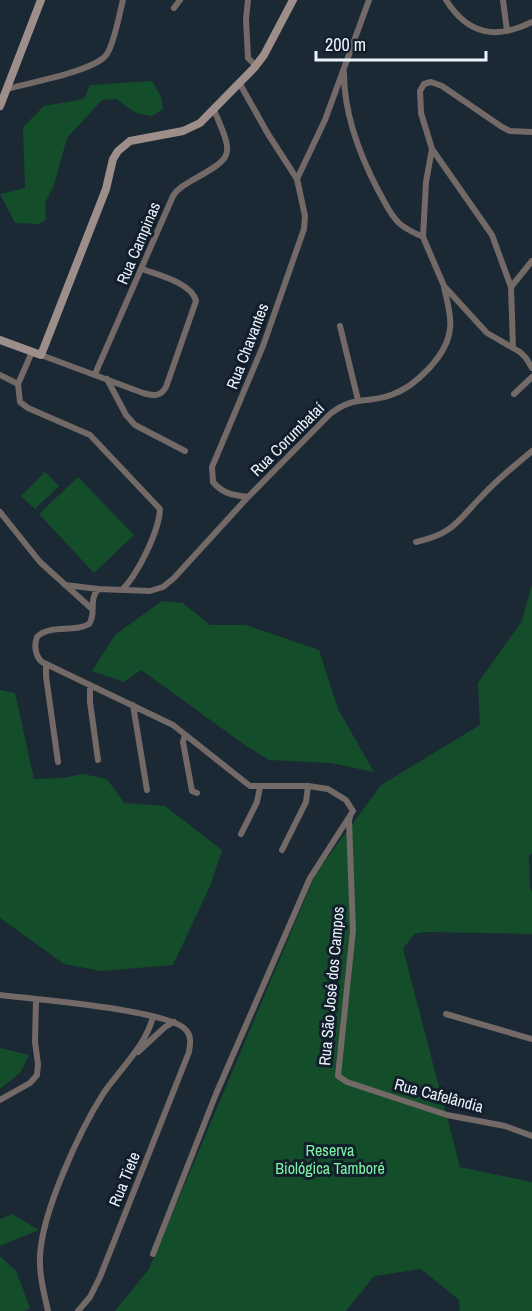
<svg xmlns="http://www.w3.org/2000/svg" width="532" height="1311" font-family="'Archivo Narrow',sans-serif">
<rect width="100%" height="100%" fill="#1b2935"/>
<!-- green -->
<path fill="#144d2a" d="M152,81l9,15 2,13 -11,7 -16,-3 -20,-14 -14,1 -35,38 -13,47 -9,18 1,17 -7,4 -24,-1 -15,-29 25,-6 -2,-61 21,-21 40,-7 6,-14z
M45,472l14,14 -24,23 -14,-13z
M78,477l56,58 -40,38 -55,-59z
M532,584v270l-3,1 1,33 2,4v42l-106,-2 -12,2 -11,15 57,218 72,15v129h-72l-1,-11 -38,-31 -47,7 -28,35h-231l34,-42 167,-396 65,-88 99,-60 -2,-42 44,-62z
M162,601l21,2 27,22h36l73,25 19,59 36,63 -43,-9 -62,-3 -24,-15 -104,-75 -17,12 -32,-11 23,-36z
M0,690l15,3 19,86 29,-1 20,-4 24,5 17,24 41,3 57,44 -11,34 -38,81 -72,6 -37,-7 -64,-46z
M0,1048l29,7 -9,18 -20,16z
M12,1214l27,16 -39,16v-27z
M0,1256l16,15 14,37 -5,3h-25z"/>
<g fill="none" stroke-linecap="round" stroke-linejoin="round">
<!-- street -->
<path stroke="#736967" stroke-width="6" d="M248,0l-2,19 2,39 8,8
M446,0c22,35 50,40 86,22
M503,0l4,31
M174,8l6,-8
M344,73c0,41 16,83 35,119 6,10 11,23 20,31 6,6 16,10 24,14
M240,84l28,50 29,45
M7,89c21,-6 89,-18 100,-35 8,-13 12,-39 16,-54
M532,132l-22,-1 -8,-4 -60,-41 -11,-4 -7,2 -4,7 1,22 11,36 -6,33 -3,55 21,49 43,47 33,19 6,6 6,10
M432,149l60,86 19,52 2,61
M511,287l21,-26
M340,326l18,74
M32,352l-14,32 2,18 8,6 62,27 70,74c-1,22 -22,65 -38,81
M41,355l102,38c11,3 17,4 23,-6l30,-86c-4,-18 -38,-26 -54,-32
M95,374l78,-178c4,-7 11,-11 18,-15 44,-25 43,-24 23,-71
M0,375l18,9
M107,379l19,36 9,10 50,26
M514,394l18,-17
M248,497c-15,-2 -25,-3 -35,-15l-1,-15 51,-121 41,-117 1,-13 -8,-37 28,-59 44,-120
M0,512l40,50 52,47
M416,542c38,-8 42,-22 67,-47 15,-16 32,-30 49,-44
M65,585l33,4 52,2 13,-4 11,-9 74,-81 82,-83c24,-19 36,-10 61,-19 24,-8 57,-40 59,-67 2,-13 -4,-29 -6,-42
M98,589c-10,12 -1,24 -9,35 -15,9 -39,0 -52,13 -3,8 -2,19 5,25l131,63 77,61h58l20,3 18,11 7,11
M46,665v11l12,86
M90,685v17l8,58
M133,705l14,85
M185,735l-2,7 9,49 5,2
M350,817l-1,4 4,109 -15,146 9,6 100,33 58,11 27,10
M241,834l16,-32 3,-15
M282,850l24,-48 2,-16
M0,995c31,4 170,15 186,35 6,6 4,15 3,22l-89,225 -10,20 -12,14
M446,1014l86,25
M138,1052l27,-25 9,-5
M0,1100l30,-17 7,-8 1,-11 -3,-22 1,-43
M153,1254l63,-160 94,-216 43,-67
M48,1311c-4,-18 -9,-36 -8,-55 2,-44 39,-124 63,-162 17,-25 42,-47 50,-77"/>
<!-- secondary -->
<path stroke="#9e8e8a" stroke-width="8" d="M0,106l41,-106
M0,340l41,15 65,-166 7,-30 5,-8 12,-10 53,-10 17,-8 54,-55 10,-13 29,-55"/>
</g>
<g text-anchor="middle" stroke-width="6" stroke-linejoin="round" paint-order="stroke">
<!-- street labels -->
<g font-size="16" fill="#ebf4fd" stroke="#121f2b">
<text transform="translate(138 243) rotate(-67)" y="6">Rua Campinas</text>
<text transform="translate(247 346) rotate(-69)" y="6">Rua Chavantes</text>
<text transform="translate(287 439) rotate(-45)" y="6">Rua Corumbataí</text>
<text transform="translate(331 986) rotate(-85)" y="6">Rua São José dos Campos</text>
<text transform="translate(439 1095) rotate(15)" y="6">Rua Cafelândia</text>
<text transform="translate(124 1179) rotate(-68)" y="6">Rua Tiete</text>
</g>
<!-- park labels -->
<g font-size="16" fill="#7df4a4" stroke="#121f2b">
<text x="330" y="1156">Reserva<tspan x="330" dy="18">Biológica Tamboré</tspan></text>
</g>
</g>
<!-- scale -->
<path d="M316 51v9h170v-9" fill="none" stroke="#ebf4fd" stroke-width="3"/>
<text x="325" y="51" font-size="18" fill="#ebf4fd" stroke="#121f2b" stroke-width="4.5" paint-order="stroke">200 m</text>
</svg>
